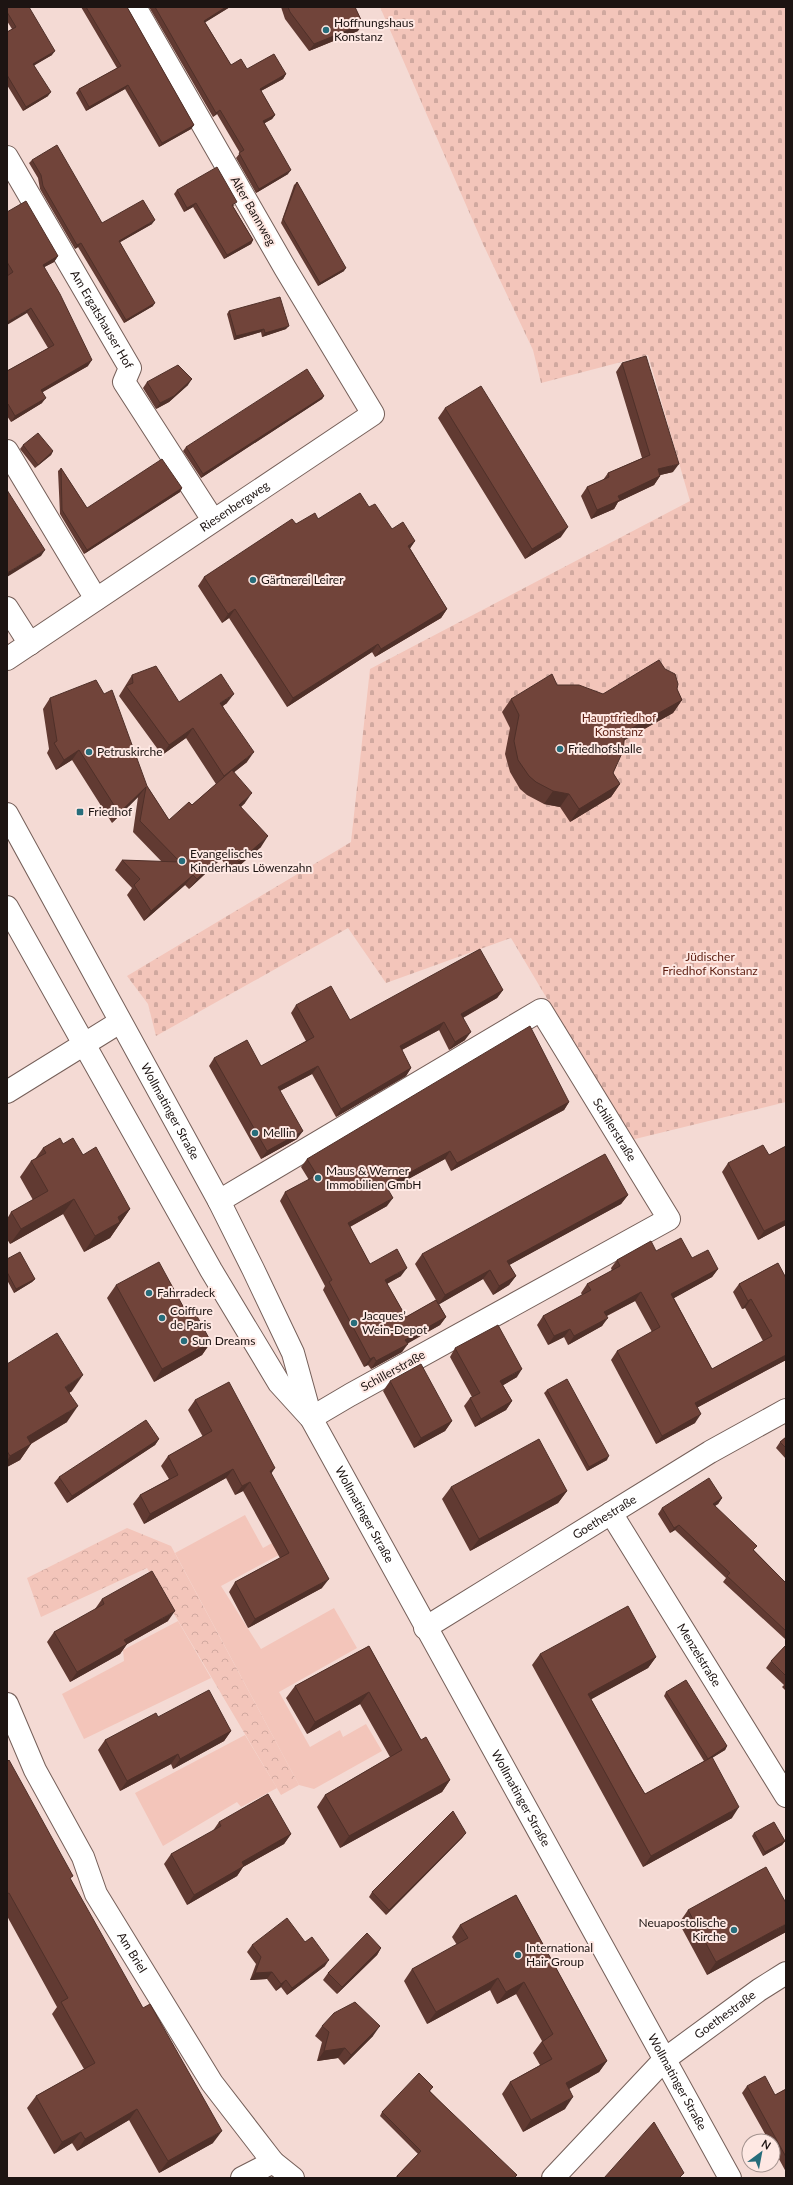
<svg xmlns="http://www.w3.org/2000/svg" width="793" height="2185" font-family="Lato,sans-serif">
<defs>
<pattern id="forest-crowns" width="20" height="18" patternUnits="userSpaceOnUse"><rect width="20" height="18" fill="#f3c5ba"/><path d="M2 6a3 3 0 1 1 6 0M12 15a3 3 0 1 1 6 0" fill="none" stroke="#d0a89f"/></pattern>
<pattern id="cemetery-stones" width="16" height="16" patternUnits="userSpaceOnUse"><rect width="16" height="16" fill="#f3c5ba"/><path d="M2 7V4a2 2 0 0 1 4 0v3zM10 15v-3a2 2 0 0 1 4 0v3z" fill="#d0a89f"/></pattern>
</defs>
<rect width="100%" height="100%" fill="#f4dad4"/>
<!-- grass -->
<path fill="#f3c5ba" d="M245,1515l18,33 38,-21 6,13 -86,46 40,63 73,-41 23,40 -78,44 31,55 30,-17 3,7 23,-13 16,27 -68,38 -15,-4 -124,-232z
M178,1621l33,57 -127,61 -22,-45 62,-33 -1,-11z
M245,1735l32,53 -36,19 -4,-5 -74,44 -28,-53z"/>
<!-- forest -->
<path fill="url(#forest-crowns)" d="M127,1528l44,18 128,239 -18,10 -134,-227 -106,49 -14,-39z"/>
<!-- cemetery -->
<path fill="url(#cemetery-stones)" d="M380,7h406v1095l-155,38 -120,-202 -125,45 -38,-55 -192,108 -8,-32 -21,-28 224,-134 19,-173 320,-168 -42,-146 -107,28 -8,-33 -50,-106z"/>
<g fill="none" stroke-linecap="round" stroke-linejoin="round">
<defs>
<g id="street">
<path id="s1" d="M7,157l123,211 -6,14 89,138"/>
<path d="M7,451l89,148"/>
<path d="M7,608l23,36"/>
<path id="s2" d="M7,659l366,-245 -88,-146 -150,-261"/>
<path d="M7,1092l113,-70"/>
<path id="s3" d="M219,1201l322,-191 128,209 -319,176 -39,23"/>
<path id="s4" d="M611,1513l175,283"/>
<path id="s5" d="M425,1628l285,-176 76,-42"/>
<path id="s6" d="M7,1704l28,66 48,87 13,37 116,189 61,79 20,16"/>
<path d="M242,2178l31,-16"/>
<path id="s7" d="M553,2178l112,-119 94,-69 27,-17"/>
</g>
<g id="secondary">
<path id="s8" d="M7,814l212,387 34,68 40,84 18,65 419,760"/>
<path d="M7,907l204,363 68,113 30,33"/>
</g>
</defs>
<!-- street casing -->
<use href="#street" stroke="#755f59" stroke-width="24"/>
<!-- secondary casing -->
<use href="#secondary" stroke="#755f59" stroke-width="24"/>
<!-- street -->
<use href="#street" stroke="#fff" stroke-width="22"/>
<!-- secondary -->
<use href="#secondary" stroke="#fff" stroke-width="22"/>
</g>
<!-- wall -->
<path fill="#613a32" d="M7,7l45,48 -18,10 14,31 -25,15 -16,-26v-53l5,-3 -5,-8z
M81,7h46l67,118 -3,4 -32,18 -34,-58 -39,22 -10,-18 3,-4 38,-21z
M149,7h81l-25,15 26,43 16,4 39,5 -3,5 -22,12 14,24 -3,4 -8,4 24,51 -32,19 -20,-35 4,-5 -23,-39 -4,3z
M281,7h74l3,24 -49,20 -24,-32z
M32,160l70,63 50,1 -32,18 33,64 -29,17 -46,-76 -3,2 -35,-60 -2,-11 -9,-15z
M297,182l47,89 -26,15 -37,-63 13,-38z
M177,190l58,15 -2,1 20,34 -2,4 -27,15 -31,-52 -9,5 -10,-18z
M7,212l51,44 -4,6 -10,5 44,99 -45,26 -1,11 -31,19 -4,-6v-45l41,-23 -21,-35 -20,-39z
M229,311l57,18 -24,8 -1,-5 -27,8 -7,-26z
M622,363l51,109 -13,3v1l-6,9 -36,17 -4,7 -23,10 -10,-23 6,-9 16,-7 5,-7 34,-15 -26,-86z
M147,382l41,3 -19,17 -13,7 -13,-21z
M324,396l-2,3 -121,79 -18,-27 3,-4z
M445,408l116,129 -36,22 -87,-141z
M23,445l30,6 -2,4 -16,13 -15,-19z
M61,468l26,40 95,-20 -2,4 -96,62 -24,-40 -2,-43z
M369,507l23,22 23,12 -5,7 37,61 -6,9 -66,39 -3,-5 -85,55 -58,-89 -7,5 -24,-37 6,-9 92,-53 22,-5z
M132,675l47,27 48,1 -4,3 24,56 -13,10 11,31 -4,4 20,40 -29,25 -11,-13 -32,30 -4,-4 -41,36 -17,-26 5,-7 -17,-18 7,-10 40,2 -29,-30 5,-35 -26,26 -40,-63 -16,10 -9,-17 2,-4 -6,-40 7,-11 97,88 22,34 23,-15 24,-21 -30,-46 -24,17 -43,-59z
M557,685l46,9 74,-5 5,11 -9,13 -49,27 -11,33 7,11 -9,13 -41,25 -10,-15 -16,-3 -17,-9 -7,-6 -10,-17 -5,-18 5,-26 -8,-16 9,-13z
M503,990l-6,8 -34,20 2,22 -16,10 -10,-20 -37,20 9,18 -5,8 -70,41 -24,-43 -32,17 17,48 -36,20 -52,-93 5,-8 47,8 45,-25 -15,-28 5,-8 54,15z
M569,1102l-5,8 -113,61 -6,-12 -57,31 -1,16 -37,21 20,37 31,12 -14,8 19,33 30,-17 -21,-36 7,-10 206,-59 -7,9 -112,61 7,11 -7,9 -16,10 -10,-16 -44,25 7,13 -6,8 -33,18 -5,9 -31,17 -3,-4 -4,2 -41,-77 2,-4 -45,-85 5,-9 24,-12 -8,-13 6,-8z
M63,1144l20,11 47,54 -20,29 -26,14 -21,-38 -53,30 -3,-5v-20l4,-7 22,-12 -13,-23 11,-16 4,-2 8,-11z
M786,1146v79l-28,15 -36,-68 6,-9 41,-8z
M656,1251l36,7 26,11 -6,8 -38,21 38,71 51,-28 -18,-33 -3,1 -9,-17 6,-8 39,-21 8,97 -88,47 -3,16 -39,21 -45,-84 6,-9 35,-19 -17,-31 -28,15 -5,10 -34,19 -4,-8 -16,8 -11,-20 6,-9 39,-21 -1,-2 6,-9 25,-13 -1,-3 6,-8z
M7,1259l28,20 -3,3 -18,11 -7,-13z
M116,1285l69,25 26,32 -9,13 -48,27 -47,-84z
M455,1348l62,29 -14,8 9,16 -6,9 -31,17 -11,-21 6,-8 2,-1 -22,-40z
M7,1364l65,27 -3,2 -2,29 -36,22 -11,16 -13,7z
M390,1381l62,40 -7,10 -31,17 -31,-57z
M547,1390l60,70 -20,11 -43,-78z
M195,1400l76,74 51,114 -74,40 -19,-36 6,-10 45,-24 -37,-67 -8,4 -9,-17 -82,46 -11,-20 7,-9 29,-16 -8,-13 7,-10 35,-19 -15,-27z
M786,1437v22l-10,-11 4,-6z
M159,1439l-4,6 -88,58 -13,-20 5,-6z
M451,1487l116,4 -9,12 -88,48 -28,-52z
M722,1498l-4,6 -3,2 39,44 32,33v56h-1l-62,-57 3,-4 -51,-48 -5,3 -12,-19 4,-6z
M102,1599l66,22 -41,23 -7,10 -50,28 -23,-40 7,-10 41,-22v-1z
M786,1645v46l-4,-4 2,-2 -18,-17 5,-7z
M369,1646l52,94 29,40 -8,12 -102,56 -23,-41 8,-12 65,-38 -30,-53 -53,30 -21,-36 9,-12z
M540,1654l116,3 -8,11 -57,31 54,95 59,-33 -40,-65 2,-4 61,54 -2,4 -13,8 20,60 -89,49 -111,-202z
M158,1717l73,14 -7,10 -51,28 -2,-5 -51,27 -22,-41 7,-10z
M7,1762l206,381 -54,30 -30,-53 -52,31 -5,-8 -18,11 -27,-46 9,-12 48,-27 -32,-55 5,-7 -50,-91z
M219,1822l72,12 -7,10 -41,23 -6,9 -50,29 -23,-41 7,-10 41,-22z
M466,1833l-4,5 -76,77 -17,-18 3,-5z
M754,1833l31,8 -3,4 -19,11 -11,-20z
M516,1895l91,166 -8,11 -30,17 -4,20 -42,23 -21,-38 8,-12 30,-17 -7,-12 9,-12 -26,-47 -19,10 -7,-14 -63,34 -23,-43 8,-12 45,-24 -5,-8 8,-12z
M688,1910l98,22 -79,43 -28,-52z
M305,1942l20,24 -38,29 -6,-8 -5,4 -9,-12 -17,1 6,-16 -9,-12 5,-7z
M381,1948l-4,7 -40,39 -14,-14 5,-7z
M322,2026l51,10 -29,29 -6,-7 -21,3 5,-19 -7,-6z
M747,2086l28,9 11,-6v83l-13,-24v-7h-4l-27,-48z
M433,2087l-3,4 85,87h-120l23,-24 -38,-38 2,-4z"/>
<!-- shaded-wall -->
<path fill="#4f3029" d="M226,7h4l-29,18 3,-4z
M363,24l-5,7 -49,20 5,-7z
M55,51l-3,4 -22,13 3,-4z
M286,74l-3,5 -26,14 3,-4z
M128,85l-3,4 -39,22 3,-4z
M51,92l-3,4 -25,15 3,-4z
M220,110l-3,4 -4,3 3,-4z
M275,115l-3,4 -12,7 3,-5z
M194,125l-3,4 -32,18 3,-4z
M291,170l-3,4 -32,19 3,-4z
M196,203l-3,4 -9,5 3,-4z
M155,220l-3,4 -35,20 2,-3z
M253,240l-2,4 -27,15 3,-4z
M81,243l-3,4 -3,2 2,-4z
M58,256l-4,6 -15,8 4,-5z
M346,268l-2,3 -26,15 2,-3z
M155,303l-2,3 -29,17 2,-3z
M31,308l-4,5 -20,12v-3z
M289,326l-3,3 -24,8 3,-4z
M264,329l-3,3 -27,8 2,-4z
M92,360l-4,6 -51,29 4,-5z
M192,379l-4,6 -19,17 -13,7 4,-6z
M324,396l-2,3 -121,79 2,-4z
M46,398l-4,5 -31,19 4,-6z
M53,451l-2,4 -16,13 3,-3z
M679,464l-6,8 -21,5 6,-8z
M660,476l-6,9 -36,17 -4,7 -23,10 6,-9 21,-14z
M182,488l-2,4 -96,62 3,-4z
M568,527l-7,10 -36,22 7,-10z
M415,541l-6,9 -1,-4z
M45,550l-4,6 -34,21v-4z
M235,609l-6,9 -7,5 6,-9z
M447,609l-6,9 -66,39 6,-8z
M378,644l-6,8 -85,55 6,-9z
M234,694l-7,9 -14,9 7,-9z
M682,700l-9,13 -57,32 9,-13z
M193,728l-7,10 -24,17 7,-10z
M79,750l-7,10 -16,10 8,-10z
M254,752l-7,10 -30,24 7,-10z
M620,784l-9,13 -41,25 9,-13z
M146,787l-8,10 -26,26 7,-10z
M553,791l16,3 -9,13 -16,-3z
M252,793l-7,10 -13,12 7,-10z
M268,836l-7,11 -29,25 7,-10z
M228,849l-7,10 -32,30 8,-10z
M193,875l-8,10 -41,36 7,-10z
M503,990l-6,8 -42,24 6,-8z
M444,1022l-5,8 -45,24 6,-8z
M471,1032l-6,8 -16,10 6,-8z
M318,1066l-6,8 -40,21 6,-8z
M411,1068l-5,8 -70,41 5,-8z
M569,1102l-5,8 -113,61 6,-8z
M303,1131l-6,8 -36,20 6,-8z
M450,1151l-5,8 -64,35 5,-8z
M628,1195l-7,9 -121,66 7,-9z
M393,1198l-6,8 -45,25 6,-8z
M74,1199l-11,15 -53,30 11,-15z
M130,1209l-20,29 -26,14 11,-16 23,-19z
M786,1220v5l-28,15 6,-9z
M407,1268l-6,8 -22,12 6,-8z
M718,1269l-6,8 -47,26 6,-9z
M490,1270l-7,9 -45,26 7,-10z
M516,1276l-7,9 -16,10 6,-9z
M35,1279l-3,3 -18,11 2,-4z
M641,1292l-6,9 -37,19 6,-8z
M751,1299l-6,9 -3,1 6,-8z
M446,1317l-6,8 -40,23 5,-8z
M608,1318l-6,8 -34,19 6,-9z
M570,1329l-6,8 -16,8 6,-9z
M211,1342l-9,13 -48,27 8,-13z
M408,1344l-6,8 -31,17 5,-8z
M786,1355v5l-97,52 6,-9z
M374,1357l-6,8 -4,2 6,-8z
M522,1369l-5,8 -22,13 5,-9z
M83,1375l-11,16 -18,11 11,-15z
M512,1401l-6,9 -31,17 6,-8z
M78,1406l-11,16 -42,25 6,-3 -11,16 -13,7v-6l3,-5 17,-19z
M701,1414l-6,9 -39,21 6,-8z
M452,1421l-7,10 -31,17 7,-10z
M159,1439l-4,6 -88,58 5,-7z
M609,1456l-2,4 -20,11 2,-4z
M275,1468l-6,9 1,-6z
M233,1469l-7,9 -82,46 6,-10z
M250,1482l-7,9 -8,4 7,-9z
M567,1491l-9,12 -88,48 9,-12z
M722,1498l-4,6 -9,5 4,-5z
M679,1525l-4,5 -5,3 4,-5z
M329,1579l-7,9 -74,40 7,-9z
M175,1611l-7,10 -44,25 3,-2 -7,10 -50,28 7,-10 47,-32z
M656,1657l-8,11 -67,37 7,-11z
M369,1692l-9,12 -53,30 8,-12z
M231,1731l-7,10 -51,28 7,-10z
M727,1746l-2,4 -20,12 3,-3z
M178,1754l-7,10 -51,27 7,-10z
M450,1780l-8,12 -102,56 9,-12z
M739,1807l-7,11 -89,49 8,-11z
M466,1833l-4,5 -76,77 3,-5z
M291,1834l-7,10 -41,23 -6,9 -50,29 7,-10 48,-33z
M785,1841l-3,4 -19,11 2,-4z
M786,1924v8l-79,43 9,-13z
M381,1948l-4,7 -40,39 5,-7z
M329,1960l-4,6 -38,29 5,-7z
M272,1972l-5,7 -17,1 5,-7z
M498,1978l-8,12 -63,34 9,-12z
M286,1980l-5,7 -5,4 5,-7z
M524,1982l-8,12 -19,10 9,-12z
M380,2026l-7,10 -29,29 7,-10z
M345,2048l-7,10 -21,3 7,-10z
M607,2061l-8,11 -41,23 8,-12z
M573,2097l-8,12 -42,23 8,-12z
M137,2109l-8,11 -52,31 8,-12z
M222,2131l-9,12 -54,30 9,-12z
M81,2132l-9,11 -18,11 8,-12z"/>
<!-- building -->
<path fill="#71443a" stroke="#4f3029" d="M7,7h22l26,44 -22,13 18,28 -25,15 -19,-32v-43l9,-5 -9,-15z
M86,7h41l67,118 -32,18 -34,-58 -39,22 -10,-18 42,-23z
M155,7h71l-22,14 27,44 10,-6 6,10 27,-15 12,20 -26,15 15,26 -12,6 28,49 -32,19 -20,-36 5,-3 -24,-40 -4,3z
M288,7h67l8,17 -49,20 -24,-32z
M57,145l45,78 41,-23 12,20 -36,21 36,62 -29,17 -45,-77 -4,2 -34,-59 -2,-11 -9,-15z
M217,167l20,35 -5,3 21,35 -26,15 -31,-52 -9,5 -10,-18z
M297,182l49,86 -26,15 -37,-64z
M26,201l32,55 -15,9 17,29 32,66 -51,30 5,8 -31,18 -7,-12h-1v-33l47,-26 -23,-37 -24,14v-46l6,-4 -6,-10v-50z
M280,297l9,29 -24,7 -1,-4 -28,7 -7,-25z
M646,356l33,108 -21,5 2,7 -42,20 2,4 -23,10 -10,-23 22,-10 -1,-4 42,-18 -28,-92z
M178,365l14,14 -18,17 -14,7 -13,-21z
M307,369l17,27 -121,78 -17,-27z
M481,386l87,141 -36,22 -87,-141z
M38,433l15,18 -15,14 -15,-20z
M162,459l20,29 -95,62 -25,-40 -1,-42 26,40z
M7,490l38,60 -38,23z
M360,493l9,14 6,-3 17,25 11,-7 12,19 -7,5 39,63 -66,40 -3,-5 -85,54 -58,-89 -7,5 -24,-37 88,-58 4,5 19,-11 3,6z
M659,660l6,9 10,5 3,10 -1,5 5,11 -57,32 -2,19 -10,22 7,11 -41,25 -10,-15 -16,-3 -17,-9 -7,-6 -11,-16 -4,-19 5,-26 -8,-16 41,-25 5,11h22l24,9z
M156,666l23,36 42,-28 13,20 -14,9 34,49 -30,24 -31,-48 -24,17 -43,-59 7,-3 -1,-8z
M96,680l8,14 8,-4 35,96 22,34 20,-18 3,3 40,-35 20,23 -13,12 29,31 -29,26 -11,-13 -31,30 -4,-4 -42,36 -17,-26 6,-6 -18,-19 58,2 -40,-41 6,-34 -27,26 -40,-63 -15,10 -10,-17 3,-2 -7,-43z
M480,949l23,41 -42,24 10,18 -16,10 -11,-20 -44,24 11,22 -70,41 -23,-43 -40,21 25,44 -36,20 -53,-93 33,-18 14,26 53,-29 -18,-32 35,-19 19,34z
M530,1026l39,76 -112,61 -7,-12 -32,17 -32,18 7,12 -45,25 22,41 27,-15 10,19 -22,12 21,37 30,-17 10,17 -41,23 3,4 -32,17 -2,-4 -4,2 -41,-77 3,-2 -47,-88 32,-17 -10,-16z
M60,1138l3,6 10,-6 10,17 13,-8 34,62 -12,8 2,5 -25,14 -21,-37 -53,30 -10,-17 37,-21 -17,-30 15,-8 -3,-5z
M763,1145l6,10 17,-9v74l-22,11 -36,-68z
M605,1154l23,41 -121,66 9,15 -17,10 -9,-16 -45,25 -23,-41z
M681,1238l11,20 16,-8 10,19 -47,25 41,75 60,-33 -21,-37 -3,2 -9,-17 39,-21 8,15v77l-91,48 6,11 -39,22 -45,-85 43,-24 -19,-35 -37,20 4,6 -34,18 -4,-7 -16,7 -11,-20 48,-26 -4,-6 33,-18 -3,-6 34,-19 5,10z
M20,1252l15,27 -19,10 -9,-17v-13z
M159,1262l26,48 7,-3 19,35 -49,27 -46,-84z
M498,1325l24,44 -22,12 12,20 -31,18 -11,-21 10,-5 -25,-45z
M57,1333l26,42 -18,12 13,19 -51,31 4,7 -21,12 -3,-5v-87z
M421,1364l31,57 -31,17 -31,-57z
M567,1379l42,77 -20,11 -42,-77z
M229,1382l46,86 -5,3 59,108 -74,40 -20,-37 54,-29 -39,-71 -8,4 -9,-17 -83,45 -10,-19 38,-20 -10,-19 44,-25 -17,-31z
M146,1420l13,19 -87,57 -13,-19z
M786,1437v11l-6,-6z
M539,1439l28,52 -88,48 -28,-52z
M709,1478l13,20 -9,6 44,42 -4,4 33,33v48l-59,-55 3,-3 -51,-48 -5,3 -12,-20z
M152,1571l23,40 -51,29 3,4 -50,28 -23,-40 50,-28 -2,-5z
M628,1606l28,51 -68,37 43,77 14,23 67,-37 27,50 -88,49 -111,-202z
M786,1645v31l-15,-15z
M369,1646l52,94 5,-3 24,43 -101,56 -24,-41 77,-45 -33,-58 -54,30 -20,-36z
M686,1680l41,66 -19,13 -42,-67z
M209,1690l22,41 -51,28 -2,-5 -51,27 -22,-41 51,-27 2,4z
M9,1760l64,116 -3,2 73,130 7,-4 72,127 -54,30 -31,-52 -52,30 -4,-7 -19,10 -26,-46 59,-33 -34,-61 7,-4 -59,-105 -2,1v-132z
M268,1794l23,40 -49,28 2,4 -50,29 -23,-41 50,-28 -2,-4z
M453,1811l13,22 -77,77 -17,-18z
M774,1822l11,19 -20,11 -11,-19z
M766,1867l20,36v21l-70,38 -28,-52z
M516,1895l91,166 -41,22 7,14 -42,23 -21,-38 42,-23 -10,-17 11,-8 -29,-52 -18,10 -8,-14 -62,34 -24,-43 56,-31 -8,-13z
M287,1918l18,24 7,-5 17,23 -37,28 -6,-8 -5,4 -9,-12 -17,1 6,-16 -9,-12z
M367,1933l14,15 -39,39 -14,-14z
M355,2002l25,24 -29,29 -6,-7 -21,3 5,-19 -7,-6 12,-13z
M419,2073l14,14 -4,4 88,84 -3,3h-115l-2,-2 24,-25 -39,-39z
M765,2076l10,19 11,-6v68l-39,-71z
M654,2122l30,51 -5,5h-75z"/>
<!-- markers -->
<g fill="#276d7b" stroke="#fee8e3" stroke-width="1.5">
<circle cx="326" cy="30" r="4"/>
<circle cx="253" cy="580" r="4"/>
<circle cx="560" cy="749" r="4"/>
<circle cx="89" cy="752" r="4"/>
<rect x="76" y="808" width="8" height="8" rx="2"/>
<circle cx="182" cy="861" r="4"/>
<circle cx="255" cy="1133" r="4"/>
<circle cx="318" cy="1178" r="4"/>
<circle cx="149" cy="1293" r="4"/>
<circle cx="162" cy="1318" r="4"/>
<circle cx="354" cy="1323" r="4"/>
<circle cx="184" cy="1341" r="4"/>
<circle cx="734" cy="1930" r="4"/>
<circle cx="518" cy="1955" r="4"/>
</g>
<g text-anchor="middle" stroke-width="4" stroke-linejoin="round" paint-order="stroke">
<!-- poi labels -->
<g font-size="12" fill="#1d1412" stroke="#fee8e3" text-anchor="start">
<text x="334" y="27">Hoffnungshaus<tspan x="334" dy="14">Konstanz</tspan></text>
<text x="261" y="584">Gärtnerei Leirer</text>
<text x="568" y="753">Friedhofshalle</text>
<text x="97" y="756">Petruskirche</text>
<text x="88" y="816">Friedhof</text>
<text x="190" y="858">Evangelisches<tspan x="190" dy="14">Kinderhaus Löwenzahn</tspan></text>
<text x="263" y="1137">Mellin</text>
<text x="326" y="1175">Maus &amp; Werner<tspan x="326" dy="14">Immobilien GmbH</tspan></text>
<text x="157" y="1297">Fahrradeck</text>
<text x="170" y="1315">Coiffure<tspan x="170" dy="14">de Paris</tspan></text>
<text x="362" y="1320">Jacques’<tspan x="362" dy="14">Wein-Depot</tspan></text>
<text x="192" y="1345">Sun Dreams</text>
<text x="726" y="1927" text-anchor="end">Neuapostolische<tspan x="726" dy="14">Kirche</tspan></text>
<text x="526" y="1952">International<tspan x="526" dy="14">Hair Group</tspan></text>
</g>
<!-- street labels -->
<g font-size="12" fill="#1d1412" stroke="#fee8e3">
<text transform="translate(253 211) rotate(60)" y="4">Alter Bannweg</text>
<text dy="4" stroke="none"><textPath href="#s1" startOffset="188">Am Ergatshauser Hof</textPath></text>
<text dy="4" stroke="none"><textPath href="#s2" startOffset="274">Riesenbergweg</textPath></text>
<text dy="4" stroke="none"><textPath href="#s8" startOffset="339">Wollmatinger Straße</textPath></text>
<text dy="4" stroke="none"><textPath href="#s3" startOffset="515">Schillerstraße</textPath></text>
<text transform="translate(393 1371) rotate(-29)" y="4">Schillerstraße</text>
<text dy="4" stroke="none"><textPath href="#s8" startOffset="788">Wollmatinger Straße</textPath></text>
<text dy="4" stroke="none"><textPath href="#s5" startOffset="211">Goethestraße</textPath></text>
<text dy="4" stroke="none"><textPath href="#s4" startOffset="167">Menzelstraße</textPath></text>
<text dy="4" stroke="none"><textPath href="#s8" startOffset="1112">Wollmatinger Straße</textPath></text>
<text dy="4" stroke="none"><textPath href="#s6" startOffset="279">Am Briel</textPath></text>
<text dy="4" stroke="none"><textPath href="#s7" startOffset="238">Goethestraße</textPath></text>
<text dy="4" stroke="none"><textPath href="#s8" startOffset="1436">Wollmatinger Straße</textPath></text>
</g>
<!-- park labels -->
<g font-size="12" fill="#5e1f12" stroke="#fee8e3">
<text x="619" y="722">Hauptfriedhof<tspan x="619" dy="14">Konstanz</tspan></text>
<text x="710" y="961">Jüdischer<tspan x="710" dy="14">Friedhof Konstanz</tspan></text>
</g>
</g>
<!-- border -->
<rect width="793" height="2185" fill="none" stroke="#1d1412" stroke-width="16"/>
<!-- north arrow -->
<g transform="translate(761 2153) rotate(32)"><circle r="19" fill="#fee8e3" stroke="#a4938f"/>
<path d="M0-3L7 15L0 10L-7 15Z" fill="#276d7b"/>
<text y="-6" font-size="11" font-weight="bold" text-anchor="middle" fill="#1d1412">N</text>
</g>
</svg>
